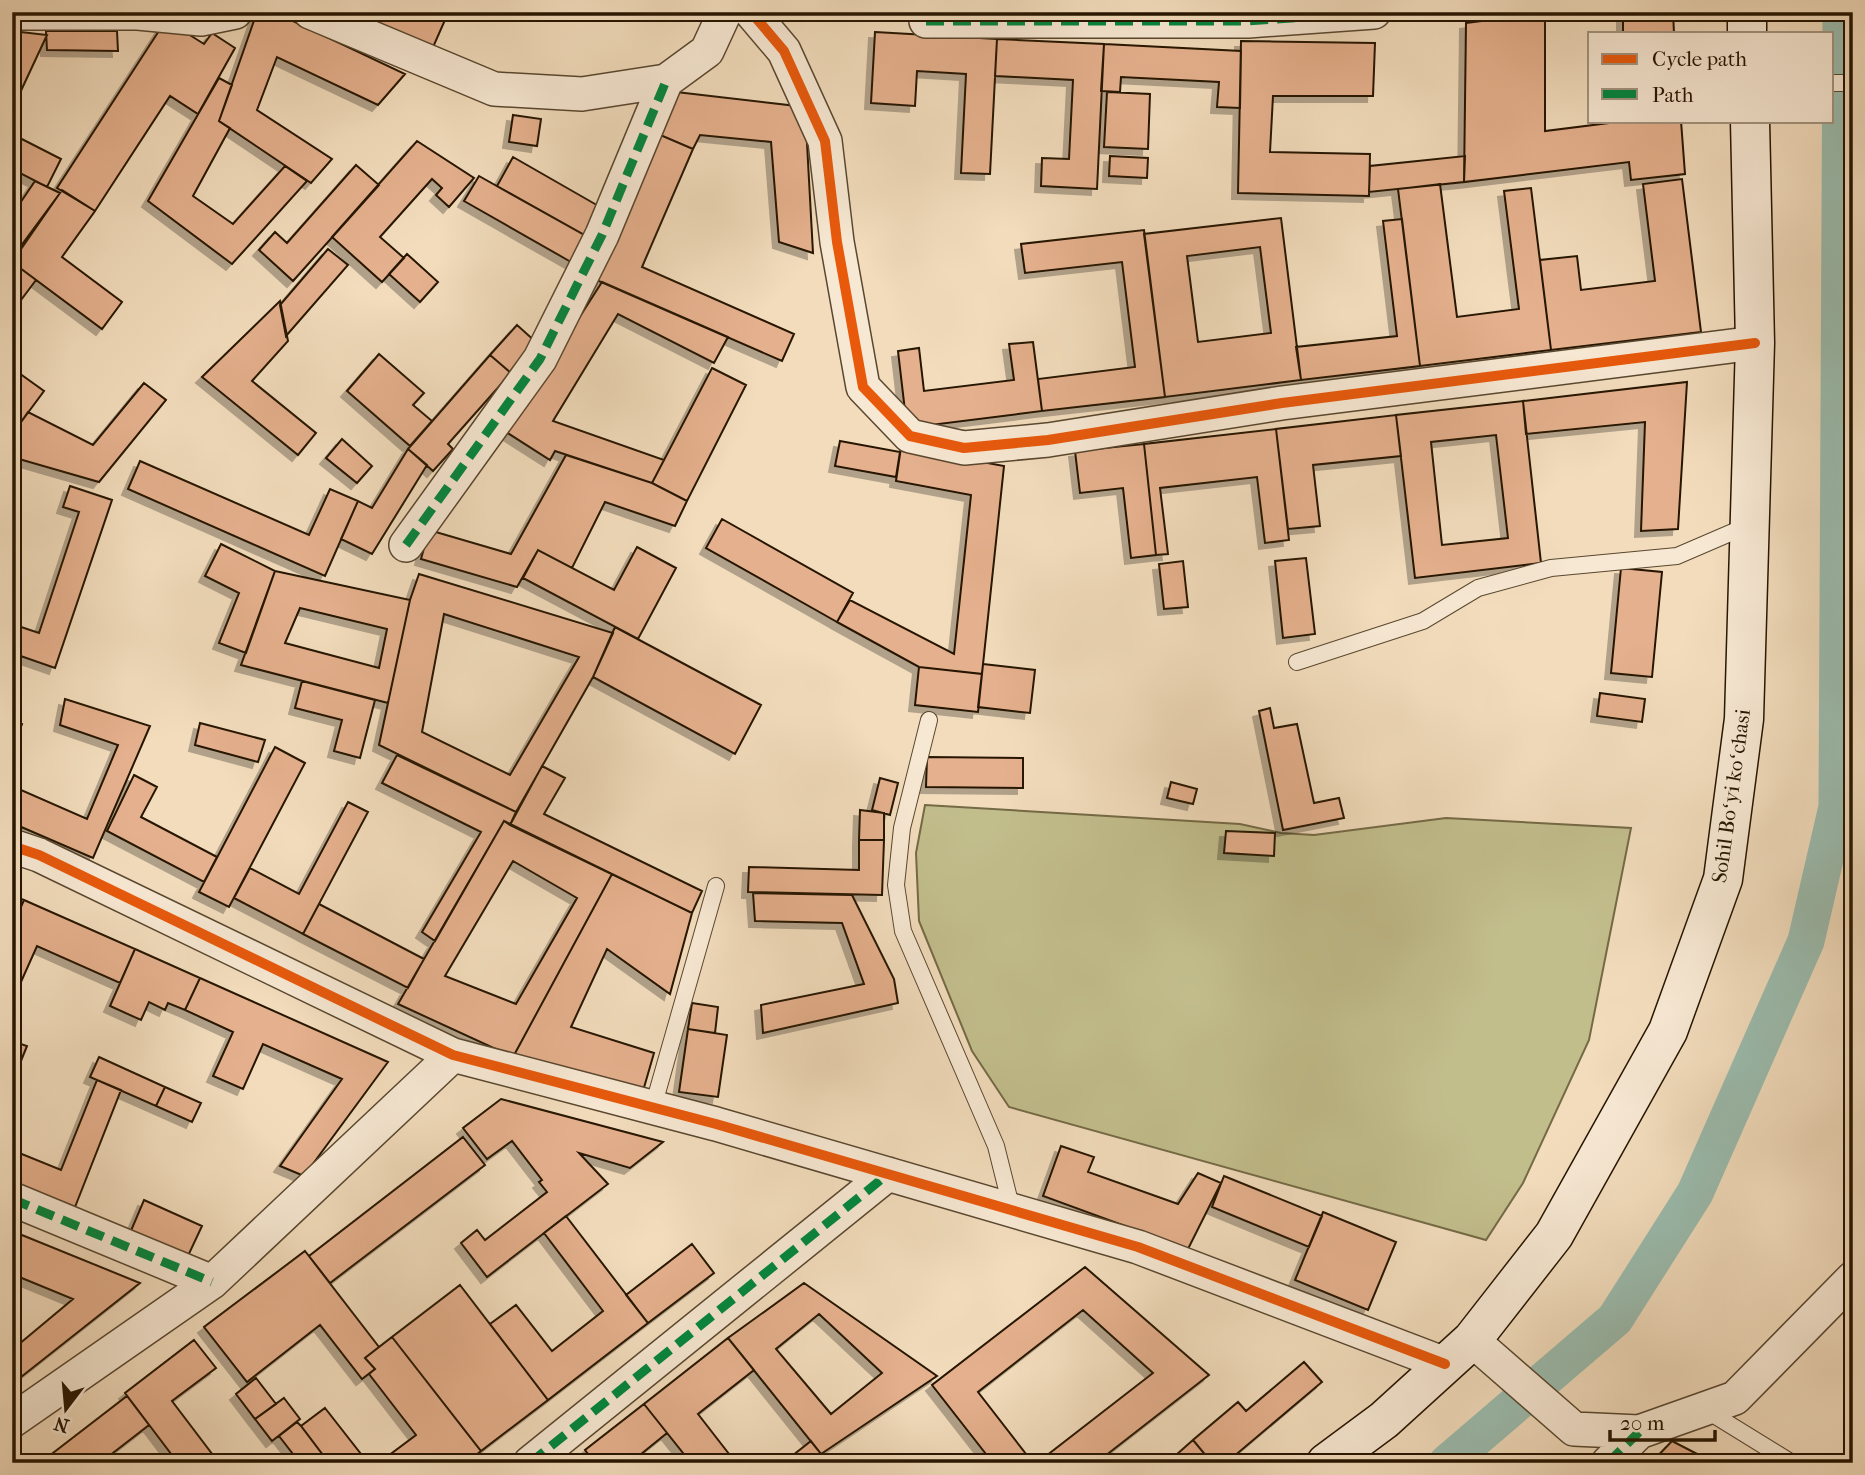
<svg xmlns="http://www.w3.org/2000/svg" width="1865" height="1475" font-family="'IM FELL French Canon',serif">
<defs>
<filter id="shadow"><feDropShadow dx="-6" dy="6" stdDeviation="0" flood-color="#0004"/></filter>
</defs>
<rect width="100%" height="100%" fill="#f2dcbc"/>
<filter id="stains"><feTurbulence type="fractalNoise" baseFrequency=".00286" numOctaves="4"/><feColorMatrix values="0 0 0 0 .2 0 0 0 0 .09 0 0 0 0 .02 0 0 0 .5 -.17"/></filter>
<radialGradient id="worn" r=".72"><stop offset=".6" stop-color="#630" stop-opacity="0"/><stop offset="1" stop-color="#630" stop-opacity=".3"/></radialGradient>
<!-- green -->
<path fill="#c2be8c" stroke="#746a46" stroke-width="2" d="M925,805l315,19 41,9 33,2 132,-17 185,10 -42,212 -66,143 -37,57 -477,-133 -37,-56 -53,-130 -3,-68z"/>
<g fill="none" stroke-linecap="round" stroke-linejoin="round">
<!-- canal -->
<path stroke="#9bbcae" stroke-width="37" d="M1447,1463l168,-144 80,-126 111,-252 31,-134 4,-795"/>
</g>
<!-- building -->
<path fill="#e5b08d" stroke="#261500" stroke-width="2" fill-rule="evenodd" filter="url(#shadow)" d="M257,12h17l131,62 -27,31 -101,-48 -20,53 75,49 -21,24 -92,-62z
M334,12h94l17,8 -15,34z
M1623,12h50l1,21h-51z
M1545,13v118l80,-10h56l4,53 -54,6 -2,-18 -165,20 2,-159z
M166,20l38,24 8,-11 23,15 -37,66 -28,-18 -75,115 -38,-23z
M12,31l35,4 -35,75z
M46,31h71l1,20 -71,-1z
M875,32l122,7 -7,135 -29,-1 5,-99 -49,-3 -2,35 -44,-3z
M997,39l107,5 -7,145 -56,-3 1,-28 27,1 4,-79 -78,-4z
M1241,41l134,2 -2,53h-100l-3,56 100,2 -1,42 -131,-3z
M1104,44l137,7 -1,57 -23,-1 2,-25 -98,-5 -1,15 -19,-1z
M219,78l13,7 -13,36 11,7 -37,68 40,28 52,-58 22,15 -75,83 -84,-63z
M676,92l129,15 8,146 -34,-11 -8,-100 -71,-7 -7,14 -35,-15z
M1107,92l43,2 -2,55 -44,-2z
M513,115l28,4 -4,27 -28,-4z
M12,134l49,25 -14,28 -35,-18z
M658,134l35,15 -51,118 152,67 -12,27 -188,-82z
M417,141l57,37 -25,29 -13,-12 6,-7 -10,-9 -52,58 24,21 -22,24 -50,-45z
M1110,156l38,2 -1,20 -38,-2z
M1465,156l-1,26 -95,10 1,-26z
M513,157l89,51 -16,28 -89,-50z
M356,165l23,20 -86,96 -34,-31 16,-18 12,11z
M479,176l107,60 -15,26 -107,-61z
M1682,179l19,153 -150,18 -11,-90 37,-4 4,34 74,-9 -12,-97z
M35,181l25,12 -48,65v-43z
M1440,184l17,133 62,-8 -15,-118 27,-3 20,162 -131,16 -22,-177z
M62,190l33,21 -33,46 60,45 -20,27 -90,-67z
M1281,218l20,162 -136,17 -21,-163zM1260,247l11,86 -73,9 -11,-86z
M1402,219l18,147 -119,14 -5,-33 101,-11 -14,-115z
M1144,230l21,167 -123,14 -4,-32 97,-12 -13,-105 -97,11 -4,-29z
M328,249l20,16 -62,71 -6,-31z
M407,254l31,28 -18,20 -31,-28z
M12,262l24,18 -24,32z
M602,282l126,55 -14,26 -96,-49 -65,107 111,39 -12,23 -97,-32 -5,9 -44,-28z
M280,301l8,40 -36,40 64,52 -18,22 -96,-78z
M517,325l20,18 -26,30 -21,-18z
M1033,342l9,69 -135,17 -9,-77 21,-3 5,43 90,-11 -5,-36z
M379,354l45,39 -11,12 19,16 -22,25 -63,-55z
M490,355l21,18 -63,71 5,5 -20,22 -25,-22z
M12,368l32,23 -23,31 -9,-7z
M712,368l34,17 -59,116 -35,-18z
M1687,382l-9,147 -37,2 4,-109 -119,12 -3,-33z
M144,383l22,17 -67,82 -87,-25v-42l9,7 7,-10 65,33z
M1523,401l18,162 -126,15 -19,-163zM1496,435l12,103 -66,7 -11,-103z
M1396,415l5,41 -88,9 7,61 -32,3 -12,-100z
M1276,429l13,111 -24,3 -8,-66 -97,11 8,66 -12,1 -12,-111z
M342,439l30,27 -15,17 -31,-25z
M840,441l60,11 -4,25 -61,-11z
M1144,444l12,111 -25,3 -8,-70 -43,5 -5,-42z
M901,447l103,19 -22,208 -63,-7 -82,-45 13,-22 104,54 17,-159 -75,-14z
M408,449l19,16 -55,89 -31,-15 17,-38 14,7z
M566,455l86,28 35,18 -12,25 -70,-24 -33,66 -34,-18 -21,37 -96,-28 8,-29 82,24z
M140,461l169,74 21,-46 28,12 -33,75 -197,-87z
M70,486l42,14 -57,168 -43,-15v-29l27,9 40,-121 -16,-5z
M722,519l131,74 -16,29 -131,-74z
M221,544l54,27 -29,82 -27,-10 20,-50 -34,-17z
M637,547l39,21 -38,71 -115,-61 15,-28 76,40z
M1306,558l9,76 -32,4 -8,-77z
M1183,561l5,46 -24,2 -5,-45z
M1621,568l41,4 -10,105 -41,-4z
M275,571l135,29 -22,103 -147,-38zM300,608l87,21 -8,39 -94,-25z
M419,574l194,59 -20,44 -77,135 -137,-67 31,-145zM444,614l135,43 -69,118 -88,-43z
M615,627l146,78 -26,49 -142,-77z
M983,664l52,6 -5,43 -52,-6z
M919,667l63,7 -4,38 -63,-7z
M302,681l73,19 -15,58 -26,-7 8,-31 -47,-12z
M1600,693l45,6 -3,23 -45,-6z
M65,699l85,27 -57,132 -81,-35v-37l75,33 31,-74 -58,-20z
M1270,708l4,20 23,-4 17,79 25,-5 5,20 -61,12 -24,-119z
M12,720l10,4 -10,24z
M200,723l65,17 -7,22 -63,-17z
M275,747l30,16 -76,144 -30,-15z
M397,755l119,57 -6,13 -6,-4 -69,120 -13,-9 59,-100 -99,-49z
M927,757l96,1v30l-97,-1z
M542,766l23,12 -21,36 158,77 -10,22 -182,-88z
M134,775l23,12 -16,30 76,40 -13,25 -97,-51z
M880,778l18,5 -8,32 -18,-5z
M1171,782l26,7 -4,15 -26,-6z
M348,802l20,10 -65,122 -69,-36 16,-30 49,26z
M860,810l24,3v27h-25z
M504,821l108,53 -99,183 -115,-53zM513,861l64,37 -61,106 -71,-28z
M1226,831l49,2 -1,23 -50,-3z
M859,840h25l-2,55 -134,-3 1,-25 110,3z
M612,874l80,39 -22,81 -63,-45 -36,78 83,26 -11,38 -130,-34z
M753,893l99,2 42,84 4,24 -135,30 -2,-28 103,-21 -22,-61 -87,-2z
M12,895l12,5 -12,27z
M24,900l111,49 -15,34 -83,-37 -25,56v-75z
M319,904l105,55 -16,29 -105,-54z
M135,949l65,29 -15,32 -17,-7 -3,7 -16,-8 -8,18 -31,-14z
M200,978l188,84 -84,114 -24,-10 62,-87 -79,-35 -20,45 -30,-13 20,-44 -48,-22z
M692,1003l26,4 -3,26 -27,-4z
M688,1029l39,6 -9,62 -39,-5z
M12,1041l15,5 -15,37z
M99,1057l66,30 -9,19 -66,-29z
M97,1080l24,10 -46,117 -63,-25v-32l49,20z
M165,1087l36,16 -9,19 -36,-16z
M501,1099l162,43 -33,26 -51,-15 29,31 -121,93 -26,-34 16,-13 8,10 62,-48 -8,-10 3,-2 -30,-39 -25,18 -24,-31z
M463,1137l22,28 -155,118 -21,-27z
M1061,1146l33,11 -6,15 90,32 20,-31 23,10 -33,66 -145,-53z
M1224,1176l98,40 -13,31 -97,-40z
M144,1200l58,26 -15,32 -57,-25z
M1323,1212l73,30 -28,68 -73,-30z
M566,1216l82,107 -100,77 -58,-76 26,-19 36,46 51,-40 -59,-78z
M12,1231l128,52 -124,98 -4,-1v-30l61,-51 -61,-25z
M692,1244l22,29 -66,50 -22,-28z
M305,1251l74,96 -14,11 10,11 -13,10 -42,-54 -73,57 -43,-55z
M1085,1267l124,108 -113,88h-59l116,-90 -70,-63 -105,82 55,71h-40l-61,-78z
M804,1283l133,93 -116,78 -93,-116zM819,1314l63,59 -51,41 -55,-65z
M460,1285l88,115 -67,51 -89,-114z
M392,1337l89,114 -15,12h-73l-5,-7 28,-21 -47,-61 6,-5 -10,-11z
M728,1338l26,32 -56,44 38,49h-45l-47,-59z
M194,1340l22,28 -44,33 47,62h-41l-53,-70z
M1304,1362l18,20 -96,81h-14l-19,-23 45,-38 8,9z
M256,1378l20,26 -21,15 -19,-25z
M127,1396l22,29 -49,38h-60z
M284,1398l16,21 -28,22 -17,-22z
M644,1404l23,29 -37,30h-35l-10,-13z
M325,1408l43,55h-39l-28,-37z
M297,1422l4,4 28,37h-29l-21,-27z
M1193,1440l19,23h-45z
M811,1441l10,13 -10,9h-28z
M1672,1441l29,15 13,7h-63z"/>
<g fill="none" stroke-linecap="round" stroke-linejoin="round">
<defs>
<path id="lane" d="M1832,83h21
M1297,662l126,-41 55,-33 73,-20 126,-12 72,-31
M929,720l-27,108 -6,57 7,46 93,215 16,64
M653,1107l63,-221
M1706,1410l86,53"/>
<path id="street" d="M310,12l184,77 88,5 84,-13 41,-30 18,-39
M751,12l33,39 41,90 12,101 26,145 47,49 54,12 84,-8 234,-37 473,-60
M12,13h126l63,6 34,-7
M926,21h322l126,-9
M406,545l134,-186 62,-124 64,-154
M12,846l27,9 414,200 263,69 422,123 307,117
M12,1199l200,83
M1472,1340l102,89 65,3 96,-34 118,-120
M12,1421l200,-139 241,-227
M530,1463l358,-289
M1608,1463l31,-31"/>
<path id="secondary" d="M1747,12v21
M1326,1463l58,-43 88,-80 82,-105 114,-204 55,-152 21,-160 11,-376 -5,-222"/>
</defs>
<!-- lane casing -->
<use href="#lane" stroke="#59472f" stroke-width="18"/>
<!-- street casing -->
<use href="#street" stroke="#59472f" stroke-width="36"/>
<!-- secondary casing -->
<use href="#secondary" stroke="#261500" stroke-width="41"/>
<!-- lane -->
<use href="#lane" stroke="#f7e8d3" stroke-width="16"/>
<!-- street -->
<use href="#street" stroke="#f7e8d3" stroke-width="33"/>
<!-- secondary -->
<use href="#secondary" stroke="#f7e8d3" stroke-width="38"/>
<!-- quiet -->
<path stroke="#00873e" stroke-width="9" stroke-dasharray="18 9" stroke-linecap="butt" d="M926,21h322l126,-9
M406,545l134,-186 62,-124 64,-154
M12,1199l200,83
M530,1463l358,-289
M1608,1463l31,-31"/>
<defs>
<path id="cycleway" d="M751,12l33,39 41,90 12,101 26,145 47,49 54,12 84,-8 234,-37 473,-60
M12,846l27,9 414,200 263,69 422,123 307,117"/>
</defs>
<!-- cycleway casing -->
<use href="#cycleway" stroke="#f7e8d3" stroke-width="15"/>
<!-- cycleway -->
<use href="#cycleway" stroke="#e8590c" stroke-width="10"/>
</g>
<g text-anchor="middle" stroke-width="6" stroke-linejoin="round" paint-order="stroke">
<!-- street labels -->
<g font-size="21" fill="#261500" stroke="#f7e8d3">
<text transform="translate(1731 796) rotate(-82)" y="7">Sohil Boʻyi koʻchasi</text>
</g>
</g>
<!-- margin -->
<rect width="1865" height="1475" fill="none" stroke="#f2dcbc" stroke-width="42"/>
<rect x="14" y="14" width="1837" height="1447" fill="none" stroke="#261500" stroke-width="3.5"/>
<rect x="21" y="21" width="1823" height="1433" fill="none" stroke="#261500" stroke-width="2"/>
<!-- legend -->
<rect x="1588" y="32" width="245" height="91" fill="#f7e8d3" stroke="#a3947f" stroke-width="2"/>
<rect x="1602" y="54" width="35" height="10" fill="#e8590c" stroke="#a3947f" stroke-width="2"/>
<text x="1652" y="66" font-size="21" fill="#261500">Cycle path</text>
<rect x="1602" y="89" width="35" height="10" fill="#00873e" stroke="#a3947f" stroke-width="2"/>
<text x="1652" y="102" font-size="21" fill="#261500">Path</text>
<!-- north arrow -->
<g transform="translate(66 1409) rotate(196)" stroke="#f7e8d3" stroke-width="5" paint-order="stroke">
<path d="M0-5L12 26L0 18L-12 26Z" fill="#261500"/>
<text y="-10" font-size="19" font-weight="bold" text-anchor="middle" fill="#261500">N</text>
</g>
<!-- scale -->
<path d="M1610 1430v10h105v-10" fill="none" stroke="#261500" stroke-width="3.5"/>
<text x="1620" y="1430" font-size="21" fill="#261500" stroke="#f7e8d3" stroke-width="5" paint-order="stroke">20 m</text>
<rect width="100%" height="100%" filter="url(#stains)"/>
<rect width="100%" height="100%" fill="url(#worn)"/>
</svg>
